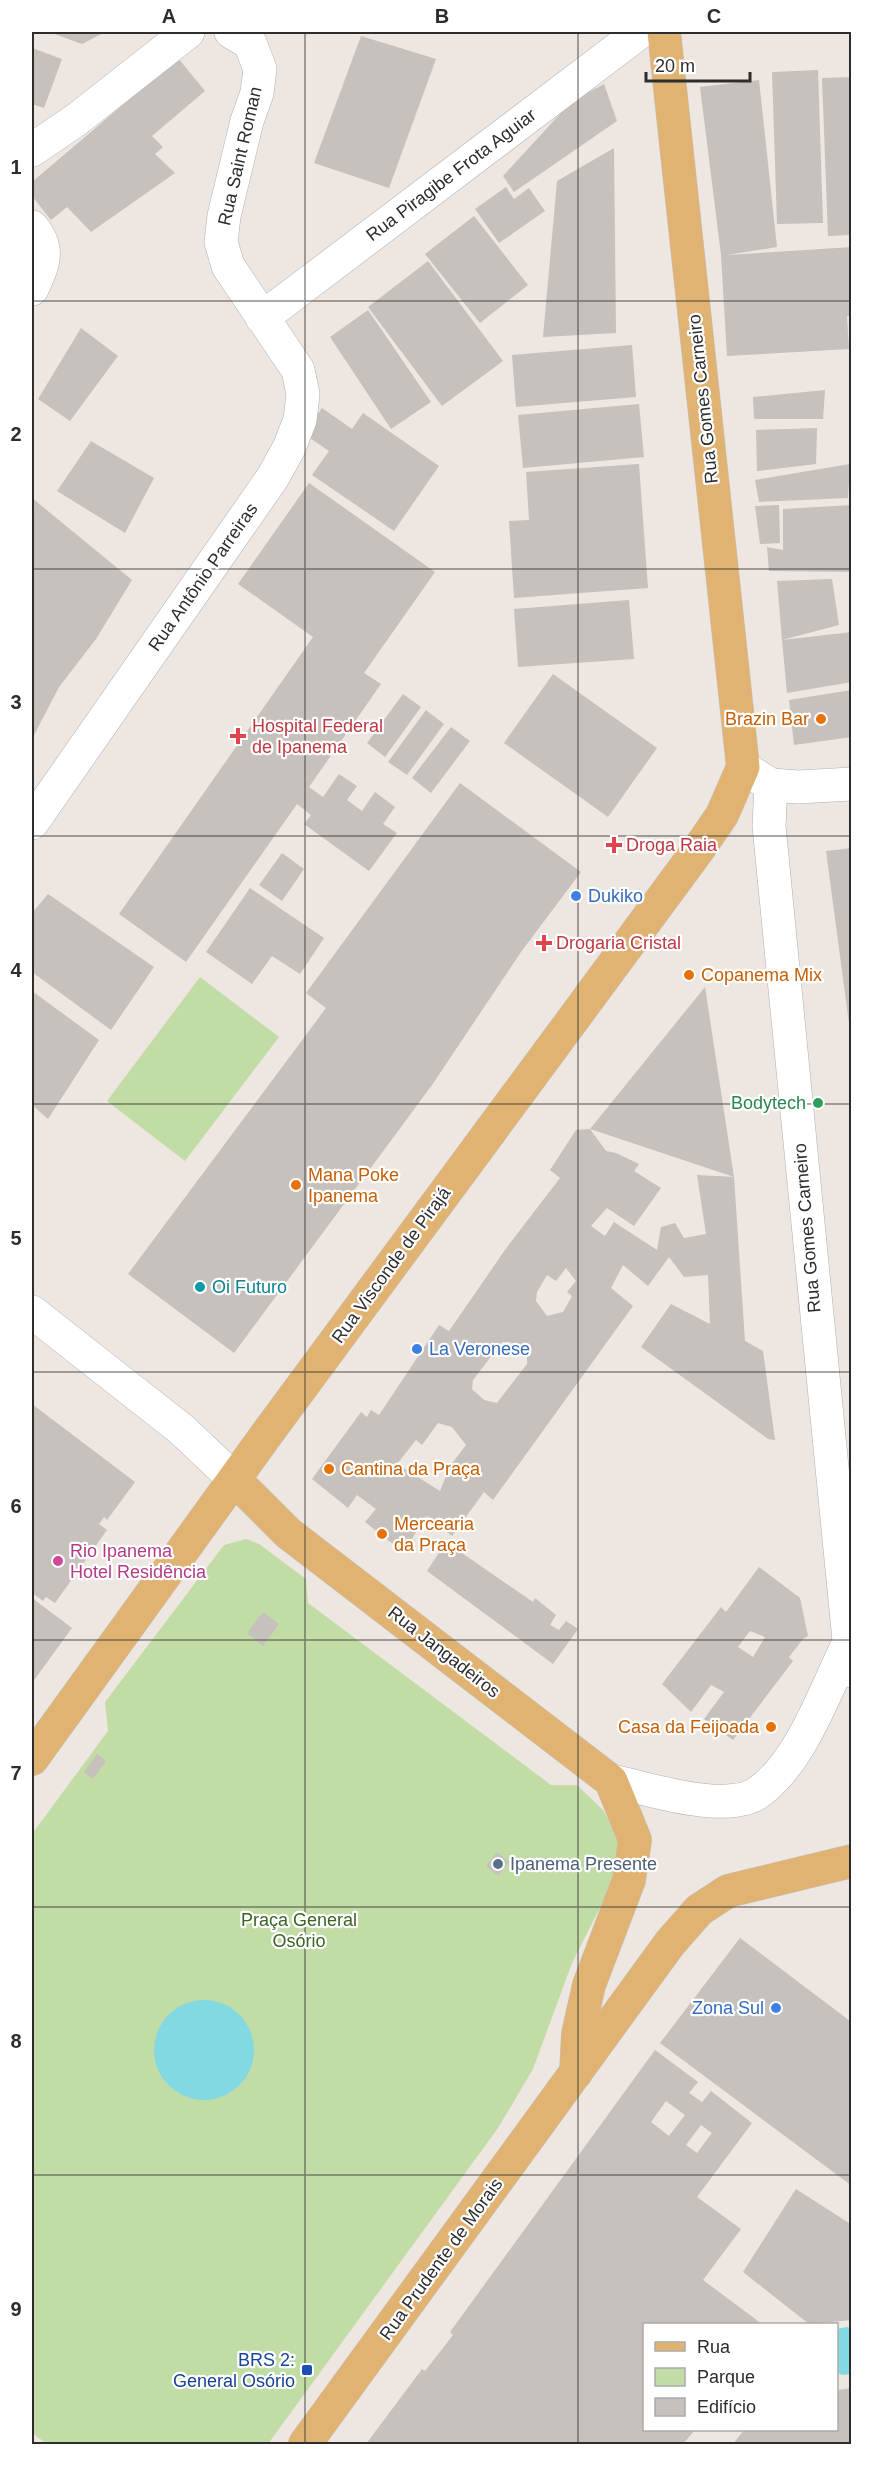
<svg xmlns="http://www.w3.org/2000/svg" width="883" height="2476" font-family="Arial,sans-serif">
<rect width="100%" height="100%" fill="#ede6e1"/>
<!-- green -->
<path fill="#c2dca5" d="M200,977l79,60 -94,124 -78,-60z
M246,1539l13,5 47,35 2,24 243,182h26l26,25 14,24 3,29 -6,17 -42,83 -39,106 -35,59 -230,316h-221l-15,-11v-599l76,-103 -3,-29 119,-157z"/>
<!-- water -->
<path fill="#82d9e1" d="M154 2050a50 50 0 1 1 100 0a50 50 0 1 1-100 0Z
M847,2327l5,2 -1,45 -9,1 -6,-3 1,-43z"/>
<!-- building -->
<path fill="#c6c1bc" fill-rule="evenodd" d="M49,32h56l-23,12z
M361,36l75,23 -47,129 -75,-25z
M32,48l30,11 -18,49 -12,-4z
M178,58l27,33 -53,45 11,11 -8,7 20,19 -84,59 -24,-25 -16,13 -19,-24v-14z
M818,70l5,153 -46,1 -5,-152z
M852,77v158l-24,1 -6,-158z
M759,80l18,167 -50,8 125,-8v69h-5l2,33 -122,7 -6,-101 -21,-168z
M604,84l13,37 -103,71 -11,-16 69,-75z
M614,148l2,185 -73,4 14,-156z
M506,187l8,12 15,-11 16,23 -46,32 -24,-34z
M474,216l54,69 -48,38 -55,-69z
M428,261l75,100 -61,45 -74,-99z
M368,310l63,92 -40,27 -61,-92z
M81,328l37,28 -48,65 -32,-22z
M632,345l4,52 -120,10 -4,-52z
M825,390l-2,29h-69l-1,-22z
M639,404l5,53 -121,11 -5,-53z
M322,408l30,21 11,-16 76,53 -45,65 -82,-56 17,-24 -25,-17z
M817,428l-1,36 -59,7 -1,-41z
M91,441l63,37 -29,55 -68,-42z
M639,464l9,124 -134,10 -5,-77 20,-1 -3,-48z
M850,464l-2,34 -89,4 -4,-22z
M309,483l126,89 -71,101 17,11 -72,103 14,10 16,-23 18,12 -10,14 15,11 13,-19 20,15 -12,17 14,9 -28,38 -65,-47 7,-9 -14,-11 -111,158 -67,-48 194,-277 -75,-53z
M32,498l100,82 -36,59 -37,48 -27,52z
M779,505l1,38 -20,1 -5,-38z
M852,505v67l-83,-1 -2,-24 16,3v-41z
M832,579l7,46 -57,15 -5,-59z
M629,600l5,59 -116,8 -4,-58z
M852,632v50l-65,11 -5,-53z
M553,674l104,74 -49,69 -104,-74z
M852,690v47l-58,8 -5,-45z
M403,694l18,13 -36,50 -18,-14z
M426,710l18,14 -37,51 -19,-13z
M451,727l19,14 -39,52 -19,-15z
M460,783l121,89 -60,80 -89,133 -198,268 -106,-79 198,-266 -20,-15z
M852,848v183h-2l-24,-180z
M282,853l22,16 -22,32 -23,-16z
M250,888l74,50 -24,36 -28,-18 -20,28 -46,-32z
M48,894l106,73 -43,63 -79,-58v-59z
M705,987l29,190 -144,-48 16,22 10,2 23,11 -5,7 27,17 -27,38 -27,-18 -16,18 14,10 9,-14 43,28 4,-23 14,-4 9,15 22,-4 -9,-59 37,2 11,164 18,10 12,89 -7,-1 -127,-92 30,-43 39,20 -2,-49 -24,2 -15,-20 -21,29 -25,-21 -12,23 22,18 -140,194 -9,-8 -32,44 -25,-20 -24,36 -38,-30 11,-13 -19,-14 -9,13 -36,-29 49,-67 6,5 4,-7 8,5 60,-90 10,6 58,-84 53,-69 -10,-8 26,-40 14,-1zM566,1268l10,13 -9,11 5,4 -9,16 -16,4 -11,-15 1,-9 10,-17 9,6zM502,1342h8l17,14v8l-30,39 -13,-3 -12,-11 1,-9zM438,1423l14,4 14,18 -16,21 -10,25 -43,-27 19,-24 6,5z
M32,991l67,49 -51,79 -16,-14z
M32,1404l103,78 -28,38 -3,-3 -5,7 8,6 -52,73 -9,-6 -3,4 -11,-8z
M446,1542l87,60 2,-4 21,17 -6,10 9,5 7,-9 12,8 -25,35 -126,-93z
M759,1567l41,31 8,38 -5,3 -14,18 4,4 -60,79 -29,-21 20,-27 -13,-7 -20,27 -29,-28 59,-77 5,5zM750,1631l15,6 -12,20 -15,-10z
M32,1598l40,30 -40,55z
M263,1612l16,12 -16,22 -16,-13z
M97,1754l9,7 -13,18 -9,-7z
M497,1852l12,10 -11,14 -12,-10z
M740,1938l110,83 2,165 -192,-143z
M655,2050l43,32 -9,11 13,9 9,-11 41,32 -55,74 44,32 -38,51 59,44h-118v106h51l-12,14h-317l56,-75 3,2 28,-36 -3,-3zM666,2101l19,14 -16,21 -18,-14zM701,2125l11,8 -15,20 -11,-8z
M796,2189l56,36v95l-43,4 -66,-52z
M852,2388v56h-119l11,-14h93v-40z"/>
<g fill="none" stroke-linecap="round" stroke-linejoin="round">
<defs>
<path id="minor" d="M32,150l44,-30 112,-88
M32,227c19,22 11,38 0,62
M262,318l378,-286
M752,773l19,12 27,2 54,-3
M771,785l-2,41 83,845
M32,823l241,-346 16,-29 11,-28 3,-26 -5,-24 -70,-104 -7,-24 3,-26 23,-95 10,-28 3,-24 -10,-26 -19,-11
M32,1312l149,117 54,51
M611,1781c33,7 67,18 100,20 13,1 34,0 45,-7 43,-28 69,-102 91,-148"/>
<path id="major" d="M235,1480l53,53 323,248 24,59 -6,40 -40,105 -11,49 -2,39
M32,1759l237,-328 429,-581 24,-35 21,-48 -79,-735
M305,2444l365,-501 29,-33 29,-19 124,-30"/>
</defs>
<!-- minor casing -->
<use href="#minor" stroke="#aeb1b7" stroke-width="34"/>
<!-- major casing -->
<use href="#major" stroke="#c4c4c4" stroke-width="34"/>
<!-- minor -->
<use href="#minor" stroke="#fff" stroke-width="33"/>
<!-- major -->
<use href="#major" stroke="#e1b372" stroke-width="33"/>
</g>
<!-- grid -->
<path fill="none" stroke="#2d2d2d" stroke-width="1.5" stroke-opacity="0.55" d="M305,32v2412M578,32v2412M32,301h820M32,569h820M32,836h820M32,1104h820M32,1372h820M32,1640h820M32,1907h820M32,2175h820"/>
<!-- markers -->
<g fill="#e8710a" stroke="#fff" stroke-width="2">
<circle cx="821" cy="719" r="6"/>
<circle cx="689" cy="975" r="6"/>
<circle cx="296" cy="1185" r="6"/>
<circle cx="329" cy="1469" r="6"/>
<circle cx="382" cy="1534" r="6"/>
<circle cx="771" cy="1727" r="6"/>
</g>
<g fill="#e0444e" stroke="#fff" stroke-width="2">
<path d="M235 727h6v6h6v6h-6v6h-6v-6h-6v-6h6z"/>
<path d="M611 836h6v6h6v6h-6v6h-6v-6h-6v-6h6z"/>
<path d="M541 934h6v6h6v6h-6v6h-6v-6h-6v-6h6z"/>
</g>
<g fill="#3f7fe0" stroke="#fff" stroke-width="2">
<circle cx="576" cy="896" r="6"/>
<circle cx="417" cy="1349" r="6"/>
<circle cx="776" cy="2008" r="6"/>
</g>
<circle fill="#2e9e5b" stroke="#fff" stroke-width="2" cx="818" cy="1103" r="6"/>
<circle fill="#0f9aa8" stroke="#fff" stroke-width="2" cx="200" cy="1287" r="6"/>
<circle fill="#d1479c" stroke="#fff" stroke-width="2" cx="58" cy="1561" r="6"/>
<circle fill="#5c6f8a" stroke="#fff" stroke-width="2" cx="498" cy="1864" r="6"/>
<rect fill="#1a4fb4" stroke="#fff" stroke-width="2" x="301" y="2364" width="12" height="12" rx="3"/>
<g text-anchor="middle" stroke-width="4.5" stroke-linejoin="round" paint-order="stroke">
<!-- street labels -->
<g font-size="18" fill="#2d2d2d" stroke="#fff">
<text transform="translate(240 156) rotate(-77)" y="6">Rua Saint Roman</text>
<text transform="translate(451 175) rotate(-37)" y="6">Rua Piragibe Frota Aguiar</text>
<text transform="translate(703 399) rotate(-96)" y="6">Rua Gomes Carneiro</text>
<text transform="translate(203 577) rotate(-55)" y="6">Rua Antônio Parreiras</text>
<text transform="translate(807 1228) rotate(-95)" y="6">Rua Gomes Carneiro</text>
<text transform="translate(391 1265) rotate(-54)" y="6">Rua Visconde de Pirajá</text>
<text transform="translate(444 1652) rotate(38)" y="6">Rua Jangadeiros</text>
<text transform="translate(441 2259) rotate(-54)" y="6">Rua Prudente de Morais</text>
</g>
<!-- food labels -->
<g font-size="18" fill="#c56008" stroke="#fff" text-anchor="start">
<text x="809" y="725" text-anchor="end">Brazin Bar</text>
<text x="701" y="981">Copanema Mix</text>
<text x="308" y="1181">Mana Poke<tspan x="308" dy="21">Ipanema</tspan></text>
<text x="341" y="1475">Cantina da Praça</text>
<text x="394" y="1530">Mercearia<tspan x="394" dy="21">da Praça</tspan></text>
<text x="759" y="1733" text-anchor="end">Casa da Feijoada</text>
</g>
<!-- health labels -->
<g font-size="18" fill="#be3a42" stroke="#fff" text-anchor="start">
<text x="252" y="732">Hospital Federal<tspan x="252" dy="21">de Ipanema</tspan></text>
<text x="626" y="851">Droga Raia</text>
<text x="556" y="949">Drogaria Cristal</text>
</g>
<!-- shop labels -->
<g font-size="18" fill="#366cbe" stroke="#fff" text-anchor="start">
<text x="588" y="902">Dukiko</text>
<text x="429" y="1355">La Veronese</text>
<text x="764" y="2014" text-anchor="end">Zona Sul</text>
</g>
<!-- leisure labels -->
<g font-size="18" fill="#27864d" stroke="#fff" text-anchor="end">
<text x="806" y="1109">Bodytech</text>
</g>
<!-- culture labels -->
<g font-size="18" fill="#0d838f" stroke="#fff" text-anchor="start">
<text x="212" y="1293">Oi Futuro</text>
</g>
<!-- hotel labels -->
<g font-size="18" fill="#b23c85" stroke="#fff" text-anchor="start">
<text x="70" y="1557">Rio Ipanema<tspan x="70" dy="21">Hotel Residência</tspan></text>
</g>
<!-- service labels -->
<g font-size="18" fill="#4e5e75" stroke="#fff" text-anchor="start">
<text x="510" y="1870">Ipanema Presente</text>
</g>
<!-- park labels -->
<g font-size="18" fill="#3d6324" stroke="#fff">
<text x="299" y="1926">Praça General<tspan x="299" dy="21">Osório</tspan></text>
</g>
<!-- transit labels -->
<g font-size="18" fill="#164399" stroke="#fff" text-anchor="end">
<text x="295" y="2366">BRS 2:<tspan x="295" dy="21">General Osório</tspan></text>
</g>
</g>
<!-- border -->
<rect width="883" height="2476" fill="none" stroke="#ffffff" stroke-width="66"/>
<!-- legend -->
<rect x="643" y="2323" width="195" height="108" fill="#ffffff" stroke="#ababab" stroke-width="1.5"/>
<rect x="655" y="2342" width="30" height="9" fill="#e1b372" stroke="#ababab" stroke-width="1.5"/>
<text x="697" y="2353" font-size="18" fill="#2d2d2d">Rua</text>
<rect x="655" y="2368" width="30" height="18" fill="#c2dca5" stroke="#ababab" stroke-width="1.5"/>
<text x="697" y="2383" font-size="18" fill="#2d2d2d">Parque</text>
<rect x="655" y="2398" width="30" height="18" fill="#c6c1bc" stroke="#ababab" stroke-width="1.5"/>
<text x="697" y="2413" font-size="18" fill="#2d2d2d">Edifício</text>
<!-- scale -->
<path d="M646 72v9h104v-9" fill="none" stroke="#2d2d2d" stroke-width="3"/>
<text x="655" y="72" font-size="18" fill="#2d2d2d" stroke="#ffffff" stroke-width="4.5" paint-order="stroke">20 m</text>
<rect x="33" y="33" width="817" height="2410" fill="none" stroke="#2d2d2d" stroke-width="2"/>
<g font-size="20" text-anchor="middle" font-weight="bold" fill="#2d2d2d">
<text x="169" y="23">A</text>
<text x="442" y="23">B</text>
<text x="714" y="23">C</text>
<text x="16" y="174">1</text>
<text x="16" y="441">2</text>
<text x="16" y="709">3</text>
<text x="16" y="977">4</text>
<text x="16" y="1245">5</text>
<text x="16" y="1513">6</text>
<text x="16" y="1780">7</text>
<text x="16" y="2048">8</text>
<text x="16" y="2316">9</text>
</g>
</svg>
